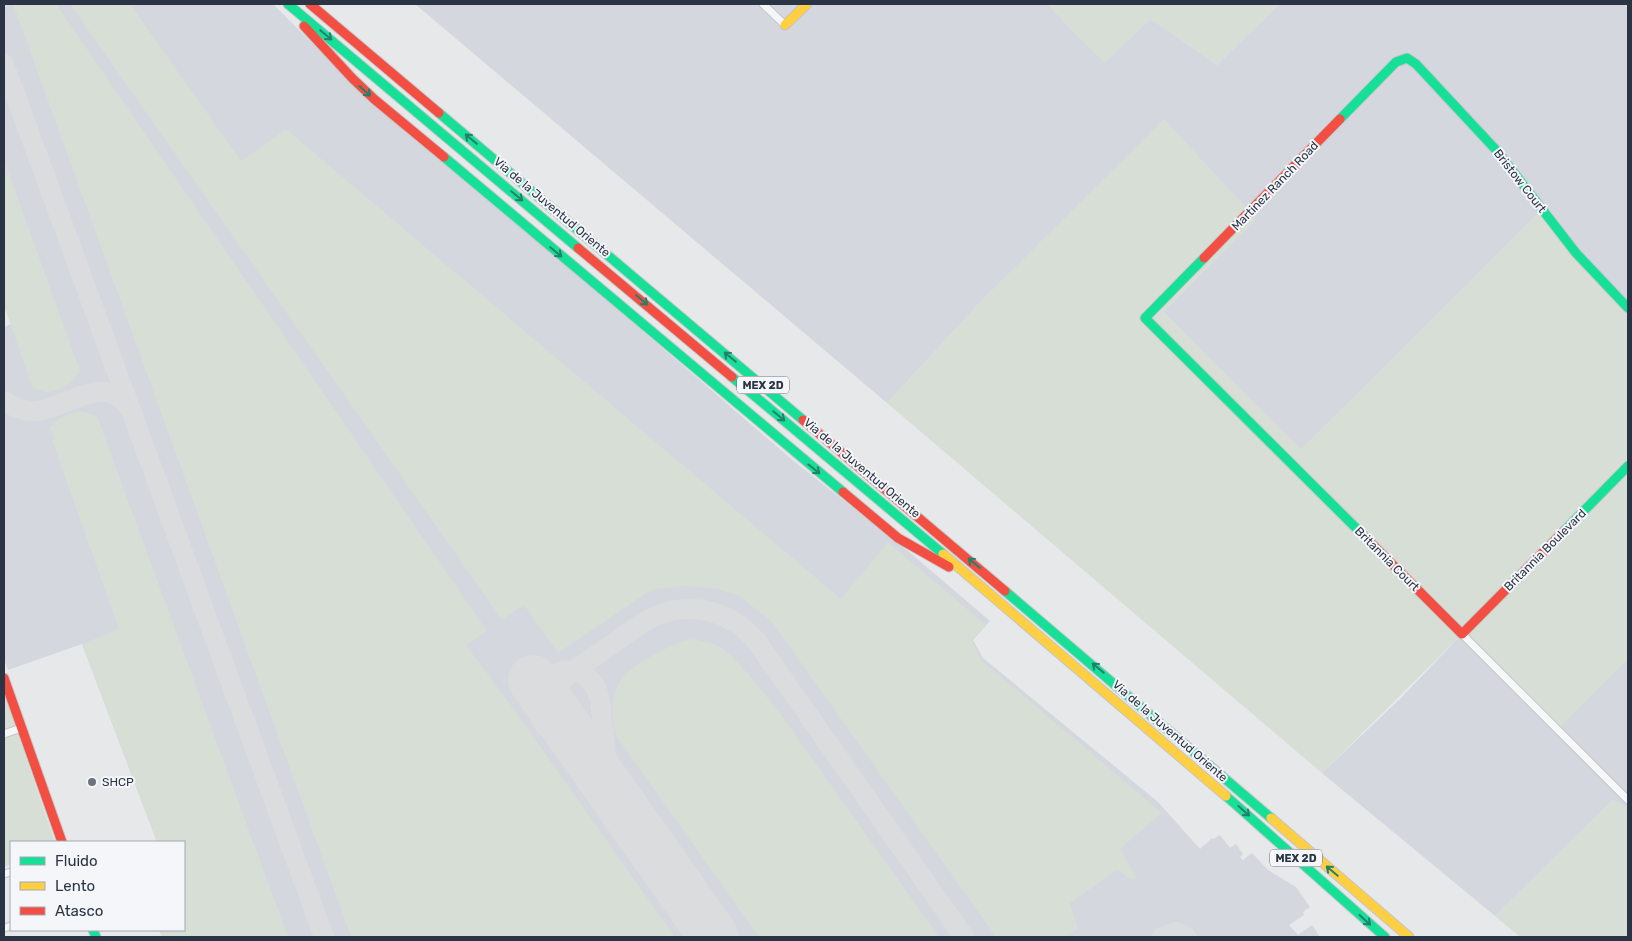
<svg xmlns="http://www.w3.org/2000/svg" width="1632" height="941" font-family="Rubik,sans-serif">
<rect width="100%" height="100%" fill="#e6e8ea"/>
<!-- built -->
<path fill="#d4d7dd" d="M4,4h269l64,64 459,395 112,88 82,70 -17,19 10,18 175,144 42,47 12,-11 1,1 7,-4 10,13 6,-4 7,10 -3,3 3,3 9,-7 16,17 28,17 14,20 -7,5 1,3 -15,10 9,10 14,-10 8,12h-1158l-3,-7h25v-88h-27l-75,-198 -74,26 -4,-11v-332l7,-3 -7,-19z
M415,4h633l34,37 69,-22 66,46 62,-61h349v301l-86,-95 -241,240 -138,-138 93,-93 -266,73 -103,111z
M1462,634l95,95 71,-71v150l-15,-8 -118,116 -173,-143 80,-76z"/>
<!-- green -->
<path fill="#d6ded6" d="M13,4h43l431,627 -21,14 47,63 162,229h-324z
M70,4h60l111,157 45,-32 555,470 47,-57 98,83 -15,15 10,20 181,153 -42,36 17,29 -5,2 -15,-10 -47,33 8,26 -14,8h-68l-224,-315 -33,-26 -21,-7 -34,-3 -33,4 -93,63 -34,-48 -22,15z
M1048,4h231l-62,61 -66,-46 -46,44 -23,-22z
M1164,119l93,100 -94,93 138,137 241,-239 86,95v353l-71,71 -95,-95 -140,139 -435,-370 103,-111z
M4,160l76,211c-7,11 -20,22 -35,21 -4,-1 -7,-3 -12,-3l-29,-84z
M77,412h7l13,4 191,521h-126l-3,-7h25v-88h-27l-75,-198 37,-15 -67,-189 2,-2 -4,-10c7,-10 16,-13 27,-16z
M692,639c8,1 18,3 26,7 19,10 51,54 66,73l155,218h-180l-145,-204c-5,-44 2,-58 41,-79 12,-6 23,-12 37,-15z
M4,694l51,148h-44v22l-7,3z
M1613,800l15,8v129h-108l-25,-21z"/>
<g fill="none" stroke-linecap="round" stroke-linejoin="round">
<!-- taxiway -->
<path stroke="#dadcde" stroke-width="20" d="M4,64l320,873
M4,401c10,7 21,11 33,10 31,-4 69,-40 93,-2
M561,720c-5,-17 -6,-30 5,-44 16,-11 32,-22 48,-33 14,-10 27,-21 42,-27 36,-16 76,-4 101,26l207,295
M582,750c-3,-3 -6,-9 -10,-11 -13,-9 -23,-5 -32,-21 -22,-38 46,-74 60,-18l9,82 7,17
M1162,937l15,-5 10,5"/>
<!-- runway -->
<path stroke="#dadcde" stroke-width="50" d="M533,680l181,257"/>
<defs>
<path id="street" d="M763,4l22,21
M1462,634l166,166
M4,734l17,-6
M4,874l7,-2
M4,928l7,-2"/>
<path id="fast" d="M288,4l290,244
M439,113l364,307
M1340,119l56,-57 11,-4 9,6 81,87 79,102 52,55
M444,157l399,335
M1204,258l-59,60 221,220
M732,377l211,177
M1564,531l64,-65
M1005,591l266,227
M1226,796l159,141
M93,930l3,7"/>
<path id="slow" d="M785,25l22,-21
M943,554l283,242
M1271,818l138,119"/>
<path id="jam" d="M310,4l129,109
M304,26l48,52 22,21 70,58
M578,248l154,129
M1204,258l136,-139
M803,420l202,171
M843,492l55,46 51,29
M1366,538l96,96 102,-103
M4,678l58,164"/>
</defs>
<!-- street casing -->
<use href="#street" stroke="#c4c6c8" stroke-width="9"/>
<!-- fast casing -->
<use href="#fast" stroke="#c4c6c8" stroke-width="11"/>
<!-- slow casing -->
<use href="#slow" stroke="#c4c6c8" stroke-width="11"/>
<!-- jam casing -->
<use href="#jam" stroke="#c4c6c8" stroke-width="11"/>
<!-- street -->
<use href="#street" stroke="#f5f6f7" stroke-width="7"/>
<!-- fast -->
<use href="#fast" stroke="#16e098" stroke-width="9"/>
<!-- slow -->
<use href="#slow" stroke="#ffcf43" stroke-width="9"/>
<!-- jam -->
<use href="#jam" stroke="#f24e42" stroke-width="9"/>
</g>
<!-- one-way arrows -->
<defs><path id="oneway-shaft" d="M-6 0H5M1.5-3L5.5 0L1.5 3" fill="none" stroke-width="1.6" stroke-linecap="round" stroke-linejoin="round" transform="scale(1.25)"/></defs>
<g stroke="#22816a">
<use href="#oneway-shaft" transform="translate(326 35) rotate(40)"/>
<use href="#oneway-shaft" transform="translate(365 91) rotate(42)"/>
<use href="#oneway-shaft" transform="translate(471 139) rotate(-140)"/>
<use href="#oneway-shaft" transform="translate(517 196) rotate(40)"/>
<use href="#oneway-shaft" transform="translate(556 252) rotate(40)"/>
<use href="#oneway-shaft" transform="translate(642 300) rotate(40)"/>
<use href="#oneway-shaft" transform="translate(730 357) rotate(-140)"/>
<use href="#oneway-shaft" transform="translate(779 416) rotate(40)"/>
<use href="#oneway-shaft" transform="translate(814 469) rotate(39)"/>
<use href="#oneway-shaft" transform="translate(974 563) rotate(-140)"/>
<use href="#oneway-shaft" transform="translate(1098 668) rotate(-140)"/>
<use href="#oneway-shaft" transform="translate(1244 811) rotate(42)"/>
<use href="#oneway-shaft" transform="translate(1332 871) rotate(-140)"/>
<use href="#oneway-shaft" transform="translate(1365 920) rotate(42)"/>
</g>
<!-- markers -->
<circle fill="#6c737f" stroke="#f4f6f9" stroke-width="2" cx="92" cy="782" r="5"/>
<g text-anchor="middle" stroke-width="4" stroke-linejoin="round" paint-order="stroke">
<!-- shield labels -->
<g fill="#f4f6f9" stroke="#676e7b" stroke-width="1">
<rect x="737" y="376.5" width="52" height="17" rx="4"/>
<rect x="1270" y="849.5" width="52" height="17" rx="4"/>
</g>
<g font-size="11" font-weight="bold" fill="#2b3445">
<text x="763" y="389">MEX 2D</text>
<text x="1296" y="862">MEX 2D</text>
</g>
<!-- street labels -->
<g font-size="12" fill="#2b3445" stroke="#f4f6f9">
<text transform="translate(1520 181) rotate(52)" y="4">Bristow Court</text>
<text transform="translate(1275 186) rotate(-46)" y="4">Martinez Ranch Road</text>
<text transform="translate(552 207) rotate(40)" y="4">Via de la Juventud Oriente</text>
<text transform="translate(862 468) rotate(40)" y="4">Via de la Juventud Oriente</text>
<text transform="translate(1545 550) rotate(-45)" y="4">Britannia Boulevard</text>
<text transform="translate(1387 559) rotate(45)" y="4">Britannia Court</text>
<text transform="translate(1170 731) rotate(41)" y="4">Via de la Juventud Oriente</text>
</g>
<!-- poi labels -->
<g font-size="12" fill="#2b3445" stroke="#f4f6f9" text-anchor="start">
<text x="102" y="786">SHCP</text>
</g>
</g>
<!-- border -->
<rect width="1632" height="941" fill="none" stroke="#2b3445" stroke-width="10"/>
<!-- legend -->
<rect x="10" y="841" width="175" height="90" fill="#f4f6f9" stroke="#a4a8b1"/>
<rect x="20" y="857" width="25" height="8" fill="#16e098" stroke="#a4a8b1"/>
<text x="55" y="866" font-size="15" fill="#2b3445">Fluido</text>
<rect x="20" y="882" width="25" height="8" fill="#ffcf43" stroke="#a4a8b1"/>
<text x="55" y="891" font-size="15" fill="#2b3445">Lento</text>
<rect x="20" y="907" width="25" height="8" fill="#f24e42" stroke="#a4a8b1"/>
<text x="55" y="916" font-size="15" fill="#2b3445">Atasco</text>
</svg>
